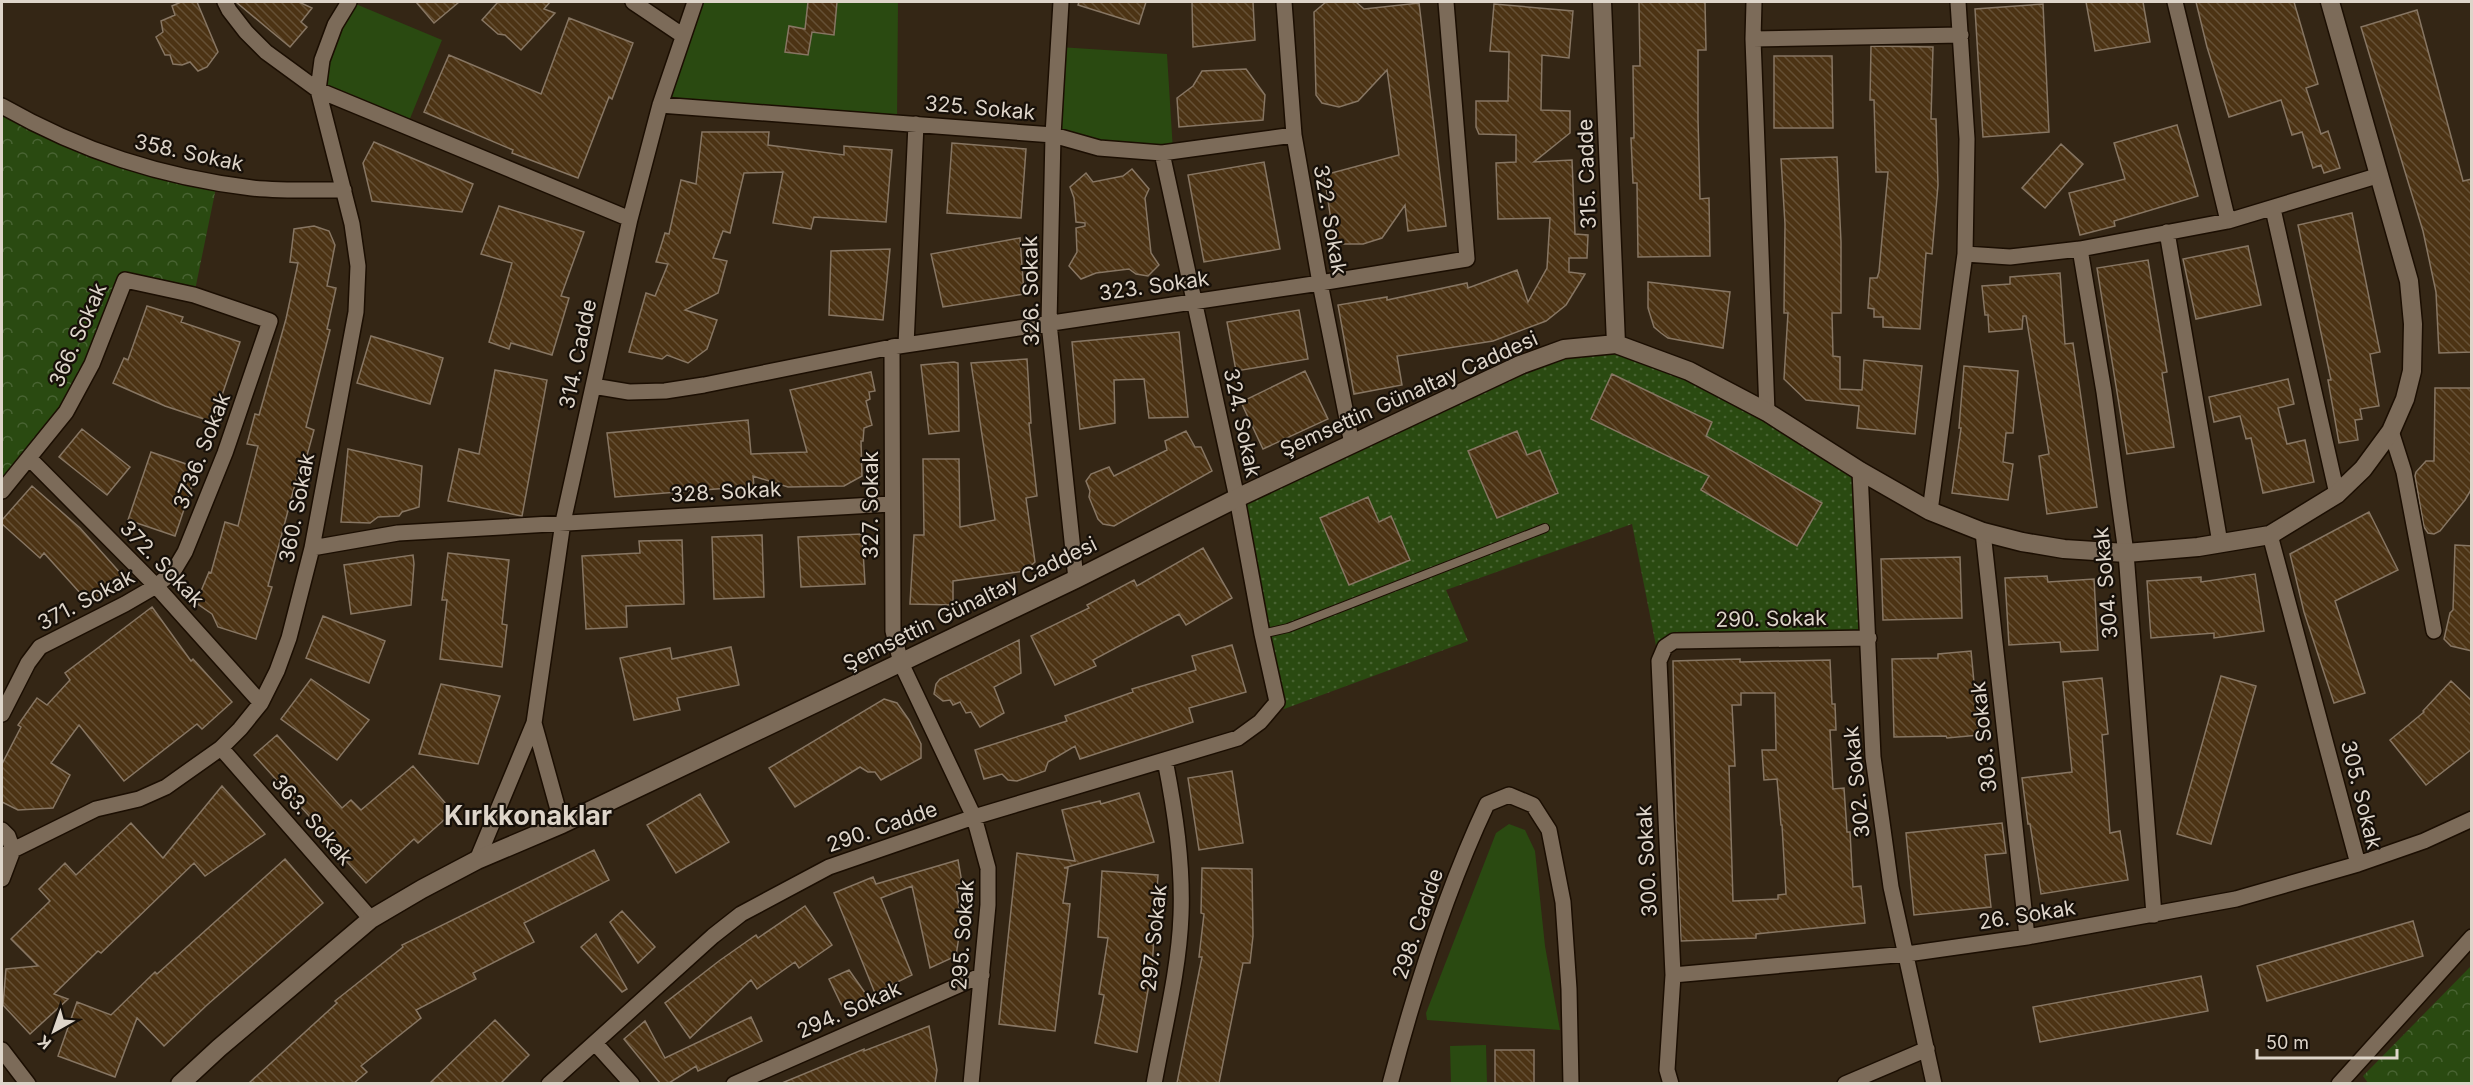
<svg xmlns="http://www.w3.org/2000/svg" width="2473" height="1085" font-family="Inter,sans-serif">
<defs>
<pattern id="forest-crowns" width="20" height="18" patternUnits="userSpaceOnUse" patternTransform="scale(1.5)"><rect width="20" height="18" fill="#2a4a11"/><path d="M2 6a3 3 0 1 1 6 0M12 15a3 3 0 1 1 6 0" fill="none" stroke="#486332"/></pattern>
<pattern id="garden-dots" width="8" height="8" patternUnits="userSpaceOnUse" patternTransform="scale(1.5)"><rect width="8" height="8" fill="#2a4a11"/><path d="M2 2h.1M6 6h.1" fill="none" stroke="#486332" stroke-width="1.8" stroke-linecap="round"/></pattern>
<pattern id="building-back-hatch" width="6" height="6" patternUnits="userSpaceOnUse" patternTransform="scale(1.5)"><rect width="6" height="6" fill="#4c3314"/><path d="M-1 5l2 2M0 0l6 6M5-1l2 2" fill="none" stroke="#655035"/></pattern>
</defs>
<rect width="100%" height="100%" fill="#342615"/>
<!-- green -->
<path fill="#2a4a11" d="M351,2l91,38 -35,86 -89,-36z
M695,2h203l-1,121 -237,-18z
M1059,47l108,7 6,97 -120,-16z
M1509,824l16,6 10,21 10,95 15,84 -133,-10 -1,-7 70,-180z
M1486,1045l1,38h-36l-1,-37z"/>
<!-- forest -->
<path fill="url(#forest-crowns)" d="M2,106l46,25 169,52 -23,112 -69,-15 -33,84 -90,127z
M2471,966v117h-103l-5,-7z"/>
<!-- garden -->
<path fill="url(#garden-dots)" d="M1564,349l81,5 215,117 9,167 -195,3 -15,20 -27,-137 -186,66 22,51 -184,68 -7,-7 -40,-204z"/>
<!-- building -->
<path fill="url(#building-back-hatch)" stroke="#877663" stroke-width="1.5" fill-rule="evenodd" d="M181,2h16l21,50 -11,15 -9,4 -8,-9 -8,3 -9,-1 -3,-9h-5l-9,-18 7,-5 -2,-11 14,-6 -3,-9z
M236,2h63l13,6 -11,14 6,5 -17,20z
M416,2h43l-25,21z
M498,2h52l-6,7 11,4 -34,37 -16,-15 -7,-1 -16,-14z
M808,2h29l-3,33 -22,-3 -4,23 -23,-3 4,-26 16,3z
M1079,2h67l-7,22 -61,-19z
M1192,2h61l2,38 -62,7z
M1326,2h30l8,7 55,-6 27,223 -38,5 -3,-26 -23,33 -19,6h-23l-6,-5 -10,-64 75,-20 -12,-85 -29,31 -19,6 -17,-4 -6,-8 -2,-83z
M1639,2h66l1,48h-8v69l2,80 9,-1 1,58 -72,1 -1,-74h-4l-2,-45h3l-1,-72h7z
M2086,2h57l7,40 -55,9z
M2196,2h98l24,82 -12,4 15,46 7,-3 12,37 -16,5 -3,-8 -8,3 -11,-36 -10,3 -11,-35 -52,17 -22,-70z
M1494,4l79,7 -4,47 -27,-3 -1,55 29,1v22l-36,29 38,-2 3,74 13,1 -1,23h-18v14l16,2 -19,31 -20,16 -53,20 -96,15 5,29 -48,9 -16,-89 49,-8v3l80,-17 1,5 49,-18 11,32 19,-34 3,-50 -52,1 -2,-56 20,-1v-27l-37,-1 -3,-7v-26h32l1,-49 -19,-1z
M2043,4l6,128 -66,5 -8,-128z
M2417,10l46,171 9,-2v173l-33,1 -3,-61 -13,-61 -62,-204z
M569,18l64,25 -21,56 -3,-2 -31,81 -66,-25 1,-3 -89,-38 25,-57 92,39z
M1871,46l62,1 -2,72h5l2,66 -6,69 -6,-1 -6,76 -37,-2v-10h-9v-8l-6,-1 2,-30h7l2,-6 9,-100h-12l-2,-72h-4z
M1774,56h58l1,72h-59z
M1246,69l19,26 -2,25 -84,7 -2,-29 16,-12 9,-15z
M2177,125l21,71 -84,25 1,5 -35,9 -11,-42 56,-14 -11,-36z
M702,132h67l-1,13 76,10v-9l48,4 -6,72 -72,-5 -3,12 -38,-6 10,-51 -39,1 -14,60 -7,-2 -10,27 14,3 -9,32 -33,17 32,10 -10,29 -19,14 -21,-8 -5,4 -33,-7 17,-59 9,3 13,-32 -12,-2 9,-29 4,1 12,-54 15,4z
M374,142l99,42 -11,28 -90,-11 -9,-38z
M952,143l74,6 -5,69 -74,-5z
M2061,144l22,20 -38,44 -23,-20z
M1837,157l4,85v71h-9l1,43 7,1v32l22,1 2,-30 58,6 -7,68 -58,-6 2,-22 -53,-6 -22,-21 4,-66h-4l1,-89 -4,-65z
M1264,162l16,87 -76,13 -16,-87z
M1132,169l17,20 -4,9 6,55 8,12 -11,11 -12,-2 -7,-5 -33,4 -15,6 -12,-13 8,-14 -1,-24 9,-2v-3l-9,-1 -2,-24 -4,-11 16,-14 7,9 30,-6z
M499,206l85,26 -23,64 8,2 -17,57 -41,-12 -2,6 -20,-7 23,-79 -31,-9z
M2352,213l28,139 -10,2 9,52 -19,3 2,10 -7,1 3,20 -19,3 -11,-63h3l-33,-155z
M314,226l15,5 6,14 -8,41 9,2 -9,41 3,1 -24,97 8,3 -8,29 -4,-1 -34,128 4,1 -16,52 -38,-12 -6,-13 -16,-11 13,-31 2,1 14,-51 13,4 20,-80 -11,-2 8,-30 4,1 27,-96 12,-56 -8,-1 4,-33z
M1020,238l4,56 -81,13 -12,-53z
M2248,246l13,59 -65,14 -13,-60z
M890,249l-7,71 -54,-5 2,-64z
M2148,260l19,112 -5,1 12,74 -47,7 -30,-186z
M2060,273l5,71 8,-1 24,164 -50,7 -8,-58 10,-2 -23,-138h-3l-1,13 -33,3 -1,-17h-3l-3,-29 28,-2v-7z
M1648,282l82,10 -7,56 -55,-10 -7,-5 -7,-6 -6,-19z
M147,306l36,11 -2,5 59,20 -27,80 -48,-16 -52,-23 11,-25 4,2z
M1299,310l9,49 -72,12 -9,-49z
M1179,332l9,85 -39,1 -5,-39 -30,1 1,43 -35,6 -8,-87z
M371,336l72,22 -13,46 -73,-21z
M1027,359l4,64h-2l8,73 -11,2 9,64 -10,9 -72,10v24l-43,-1 4,-69h10l-1,-76h36l1,68 35,-7 -24,-157z
M954,362l4,1 1,68 -30,3 -8,-69z
M1964,366l54,5 -5,62h-7l-3,29 10,2 -5,36 -56,-7 9,-65h-2z
M495,370l52,10 -25,136 -74,-15 11,-52 20,5z
M1305,371l23,48 -65,30 -22,-47z
M871,372l4,19 -6,1 1,7 -4,2 6,24 -8,3 -1,13h-2l1,35 -18,10 -56,1 -35,-11 1,10 -139,11 -8,-64 141,-13 3,34 56,-2 -17,-62z
M1612,374l100,48 -6,14 116,67 -25,43 -96,-56 8,-14 -118,-57z
M2288,379l6,25 -16,4 9,36 18,-4 9,42 -51,11 -12,-55 -5,1 -6,-23 -26,6 -5,-25z
M2435,388h37v100l-7,12 -25,31 -6,3 -6,-1 -4,-6 -9,-51 1,-4 10,-11h8z
M82,429l48,38 -23,28 -48,-38z
M1186,431l9,16h6l11,24 -98,55 -11,-2 -5,-5 -9,-22 1,-6 -4,-10 5,-7 18,-7 5,9 53,-26 -2,-9z
M1517,431l10,24 13,-5 18,43 -61,25 -29,-67z
M348,449l74,17 -3,41 -17,5 -3,4 -21,1 -8,6 -29,-1z
M151,452l47,16 -23,68 -47,-16z
M32,486l48,42 42,47 -32,29 -46,-51 -4,5 -38,-34v-4z
M1368,497l11,25 12,-6 19,44 -61,25 -29,-67z
M2369,512l29,58 -63,31 30,92 -31,10 -30,-91 -14,-58z
M862,534l3,50 -64,3 -3,-50z
M762,535l2,62 -50,2 -2,-62z
M682,540l2,64 -58,2 1,21 -41,2 -4,-73 58,-3 -1,-12z
M2455,545l17,1v105l-21,-5 -7,-7 6,-26 3,-3z
M1203,548l29,50 -46,27 -7,-11 -86,46 3,6 -41,19 -24,-49 58,-28 -2,-3 47,-25 3,6z
M448,553l61,7 -7,64 5,1 -5,42 -62,-8 7,-59h-5z
M413,555l1,9 -3,41 -60,9 -7,-49z
M1960,557l2,61 -79,2 -2,-61z
M2255,574l9,57 -50,7v-5l-63,5 -4,-57 54,-4v5z
M2047,576l1,6 46,-3 4,71 -37,2 -1,-10 -51,3 -4,-67z
M152,607l39,54 2,-2 39,43 -30,27 -5,-5 -73,57 -45,-56 -28,38 19,12 -17,33 -35,2 -16,-8v-38l19,-37 -3,-2 19,-27 10,7 23,-25 -5,-7z
M323,616l62,25 -16,42 -63,-25z
M1019,640l2,33 -27,14 10,26 -24,14 -9,-15 -5,1 -6,-11 -7,3 -3,-5 -7,1 -9,-7 2,-10 4,-5z
M1232,645l14,47 -57,16 4,14 -113,37 -5,-13 -27,16 -3,9 -28,10 -9,-1 -6,-6 -18,5 -9,-29 92,-29 -2,-5 68,-24 -1,-3 64,-19 -4,-14z
M731,647l8,38 -62,13 3,12 -46,10 -14,-62 50,-10 2,11z
M1971,651l8,84 -32,3 -1,-2 -52,1 -2,-78 46,-1v-4z
M1740,659v3l90,-2 2,44h3l1,26h-6l3,59 11,-1 3,44h3l3,55 8,-1 4,37 -109,11v4l-75,3 -5,-117 -3,-163zM1741,693h34l1,57h-14l2,30 13,-1 4,46h1l4,69 -8,1v4l-45,2 -4,-135h6l-3,-61h9z
M2221,676l35,10 -45,158 -34,-10z
M2102,678l6,56 -6,1 8,98 10,-2 8,49 -87,14 -11,-70h-2l-6,-46 50,-6 -9,-90z
M311,679l58,41 -32,40 -56,-41z
M2451,681l21,20v48l-46,36 -36,-45 34,-28 -1,-1z
M441,684l59,12 -22,68 -59,-10z
M884,699l13,4 12,17 12,24v14l-40,22 -6,-8h-7l-8,-5 -65,40 -26,-39z
M277,735l65,73 9,-8 10,10 52,-44 40,46 -35,31 -4,-4 -48,44 -48,-53 2,-2 -66,-73z
M1232,771l11,72 -44,7 -11,-72z
M222,786l43,48 -60,42 -11,-13 -93,90 -3,-2 -44,43 14,5 -38,35 -27,-29 3,-36 32,-3 -27,-27 39,-38 -11,-12 26,-26 11,12 55,-52 32,35z
M1139,793l15,49 -90,26h4l-5,35 7,1 -15,127 -56,-7 18,-171 58,8 -13,-51 38,-9 1,3z
M700,794l29,48 -53,31 -29,-48z
M2002,823l4,30 -21,2 6,52 -77,8 -8,-82z
M594,850l15,30 -85,43 10,19 -61,31 3,6 -60,31 5,8 -60,48 6,6 -13,11h-105l88,-80 -2,-2 68,-54 -1,-2z
M285,859l38,44 -116,102 -43,41 -27,-28 -22,59 -57,-21 19,-54 34,13 44,-43 2,2z
M958,860l4,23 -6,2 5,38 -5,33 -26,12 -18,-82 -31,12 31,77 -37,18 -41,-100 39,-16 3,7z
M1202,868l50,1 1,67 -3,27h-7l-24,120h-42l25,-126h-3l5,-43 -3,-1z
M1102,871l56,4 -6,93 -15,84 -42,-9 9,-48 -5,-1 9,-56 -10,-1z
M805,906l27,39 -33,23 -4,-6 -38,27 -6,-9 -61,58 -25,-35 54,-42 37,-26 2,3z
M622,911l33,36 -17,16 -28,-41z
M2413,921l10,35 -156,45 -10,-35z
M596,934l31,55 -5,3 -41,-45z
M849,970l19,27 -25,11 -14,-29z
M2201,976l7,35 -168,31 -7,-35z
M751,1017l11,24 -64,30 -2,-5 -27,17h-9l-36,-44 21,-18 20,37z
M495,1020l34,35 -28,28h-71z
M929,1026l8,44 -2,13h-153l82,-34v2z
M1495,1050h39v33h-39z"/>
<g fill="none" stroke-linecap="round" stroke-linejoin="round">
<defs>
<path id="service" d="M1262,634l26,-6 257,-100"/>
<path id="minor" d="M225,2l4,8 17,22 20,20 52,38 312,129
M633,2l49,33
M1061,2l-8,133 -4,188 27,256
M1284,2l10,133 26,148 32,161
M1754,2l-1,37 14,373
M2175,2l53,219
M1753,39l208,-4
M660,105l393,30 46,13 63,5 132,-18
M2,106c79,45 159,71 250,82 30,3 61,2 92,2
M2273,209l64,285
M2167,232l53,311
M2080,249l24,143 22,161 28,362
M1965,254l45,3 70,-8 148,-28 152,-46
M906,345l10,-221
M892,347l1,284 8,32 73,154 14,51v37l-17,179
M593,386l36,6 36,-1 39,-6 188,-38 428,-64 147,-24 -21,-257
M2391,431l13,41 30,159
M29,458l127,128 105,117
M1860,471l13,286 18,130 43,197
M2,491l64,-79 26,-48 33,-84 69,15 76,26 -45,132 -40,99 -12,20 -17,14 -31,18 -85,43 -12,16 -26,51
M1930,511l35,-257 2,-115 -9,-137
M1983,532l44,405
M312,548l86,-15 493,-29
M534,723l28,101
M221,748l150,171
M2,830l6,6 5,14 -9,5
M477,860l57,-137 29,-201 67,-303 30,-114 35,-103
M2358,864l66,-23 48,-22
M2,879l11,-29 83,-41 43,-10 27,-12 55,-39 19,-19 21,-26 16,-32 12,-33 23,-90 44,-236 2,-46 -6,-42 -34,-134 4,-30 13,-35 14,-23
M1673,975l234,-21 120,-17 209,-38 122,-35 -88,-329
M595,1043l37,41
M2,1050l26,34
M549,1084l164,-148 28,-22 88,-47 145,-50 264,-79 22,-16 17,-20 -15,-68 -25,-136 -75,-345
M734,1084l248,-109
M1154,1084c10,-56 25,-113 27,-169 2,-52 -6,-104 -16,-155
M1390,1084c25,-95 55,-191 97,-280l22,-9 24,10 16,25 14,72 6,87 2,95
M1671,1084l-4,-14 6,-95 -14,-314 6,-14 9,-6 195,-3
M1845,1084l82,-35
M2339,1084l133,-147"/>
<path id="tertiary" d="M1602,2l14,342
M180,1084l39,-36 152,-129 51,-30 55,-29 85,-36 514,-245 161,-81 283,-133 44,-16 52,-5 73,27 78,41 93,59 70,40 53,21 39,10 42,7 62,4 72,-6 72,-12 67,-41 26,-25 28,-38 14,-32 7,-28 1,-47 -4,-43 -79,-279"/>
</defs>
<!-- service casing -->
<use href="#service" stroke="#1b0e02" stroke-width="10"/>
<!-- minor casing -->
<use href="#minor" stroke="#1b0e02" stroke-width="18"/>
<!-- tertiary casing -->
<use href="#tertiary" stroke="#1b0e02" stroke-width="21"/>
<!-- service -->
<use href="#service" stroke="#7c6b59" stroke-width="8"/>
<!-- minor -->
<use href="#minor" stroke="#7c6b59" stroke-width="15"/>
<!-- tertiary -->
<use href="#tertiary" stroke="#7c6b59" stroke-width="18"/>
</g>
<g text-anchor="middle" stroke-width="4.5" stroke-linejoin="round" paint-order="stroke">
<!-- street labels -->
<g font-size="21" fill="#ded5ca" stroke="#171009">
<text transform="translate(980 108) rotate(5)" y="7">325. Sokak</text>
<text transform="translate(189 153) rotate(12)" y="7">358. Sokak</text>
<text transform="translate(1587 174) rotate(-92)" y="7">315. Cadde</text>
<text transform="translate(1330 220) rotate(80)" y="7">322. Sokak</text>
<text transform="translate(1154 286) rotate(-8)" y="7">323. Sokak</text>
<text transform="translate(1031 291) rotate(-91)" y="7">326. Sokak</text>
<text transform="translate(78 335) rotate(-66)" y="7">366. Sokak</text>
<text transform="translate(578 354) rotate(-78)" y="7">314. Cadde</text>
<text transform="translate(1409 394) rotate(-24)" y="7">Şemsettin Günaltay Caddesi</text>
<text transform="translate(1242 423) rotate(78)" y="7">324. Sokak</text>
<text transform="translate(202 451) rotate(-69)" y="7">3736. Sokak</text>
<text transform="translate(726 492) rotate(-3)" y="7">328. Sokak</text>
<text transform="translate(871 505) rotate(-90)" y="7">327. Sokak</text>
<text transform="translate(297 508) rotate(-79)" y="7">360. Sokak</text>
<text transform="translate(162 564) rotate(46)" y="7">372. Sokak</text>
<text transform="translate(2106 583) rotate(-95)" y="7">304. Sokak</text>
<text transform="translate(86 600) rotate(-28)" y="7">371. Sokak</text>
<text transform="translate(970 604) rotate(-26)" y="7">Şemsettin Günaltay Caddesi</text>
<text transform="translate(1771 619) rotate(-1)" y="7">290. Sokak</text>
<text transform="translate(1984 737) rotate(-96)" y="7">303. Sokak</text>
<text transform="translate(1857 782) rotate(-96)" y="7">302. Sokak</text>
<text transform="translate(2361 795) rotate(76)" y="7">305. Sokak</text>
<text transform="translate(312 820) rotate(49)" y="7">363. Sokak</text>
<text transform="translate(882 827) rotate(-19)" y="7">290. Cadde</text>
<text transform="translate(1647 861) rotate(-93)" y="7">300. Sokak</text>
<text transform="translate(2027 915) rotate(-9)" y="7">26. Sokak</text>
<text transform="translate(1418 924) rotate(-71)" y="7">298. Cadde</text>
<text transform="translate(963 935) rotate(-86)" y="7">295. Sokak</text>
<text transform="translate(1154 938) rotate(-84)" y="7">297. Sokak</text>
<text transform="translate(849 1010) rotate(-24)" y="7">294. Sokak</text>
</g>
<!-- district labels -->
<g font-size="27" font-weight="bold" fill="#ded5ca" stroke="#171009">
<text x="528" y="825">Kırkkonaklar</text>
</g>
</g>
<!-- border -->
<rect width="2473" height="1085" fill="none" stroke="#ded5ca" stroke-width="6"/>
<!-- north arrow -->
<g transform="translate(54 1031) rotate(220)" stroke="#171009" stroke-width="4.5" paint-order="stroke">
<path d="M0-4.5L10 22L0 15L-10 22Z" fill="#ded5ca"/>
<text y="-9" font-size="16" font-weight="bold" text-anchor="middle" fill="#ded5ca">K</text>
</g>
<!-- scale -->
<path d="M2257 1049v9h140v-9" fill="none" stroke="#ded5ca" stroke-width="3"/>
<text x="2266" y="1049" font-size="18" fill="#ded5ca" stroke="#171009" stroke-width="4.5" paint-order="stroke">50 m</text>
</svg>
